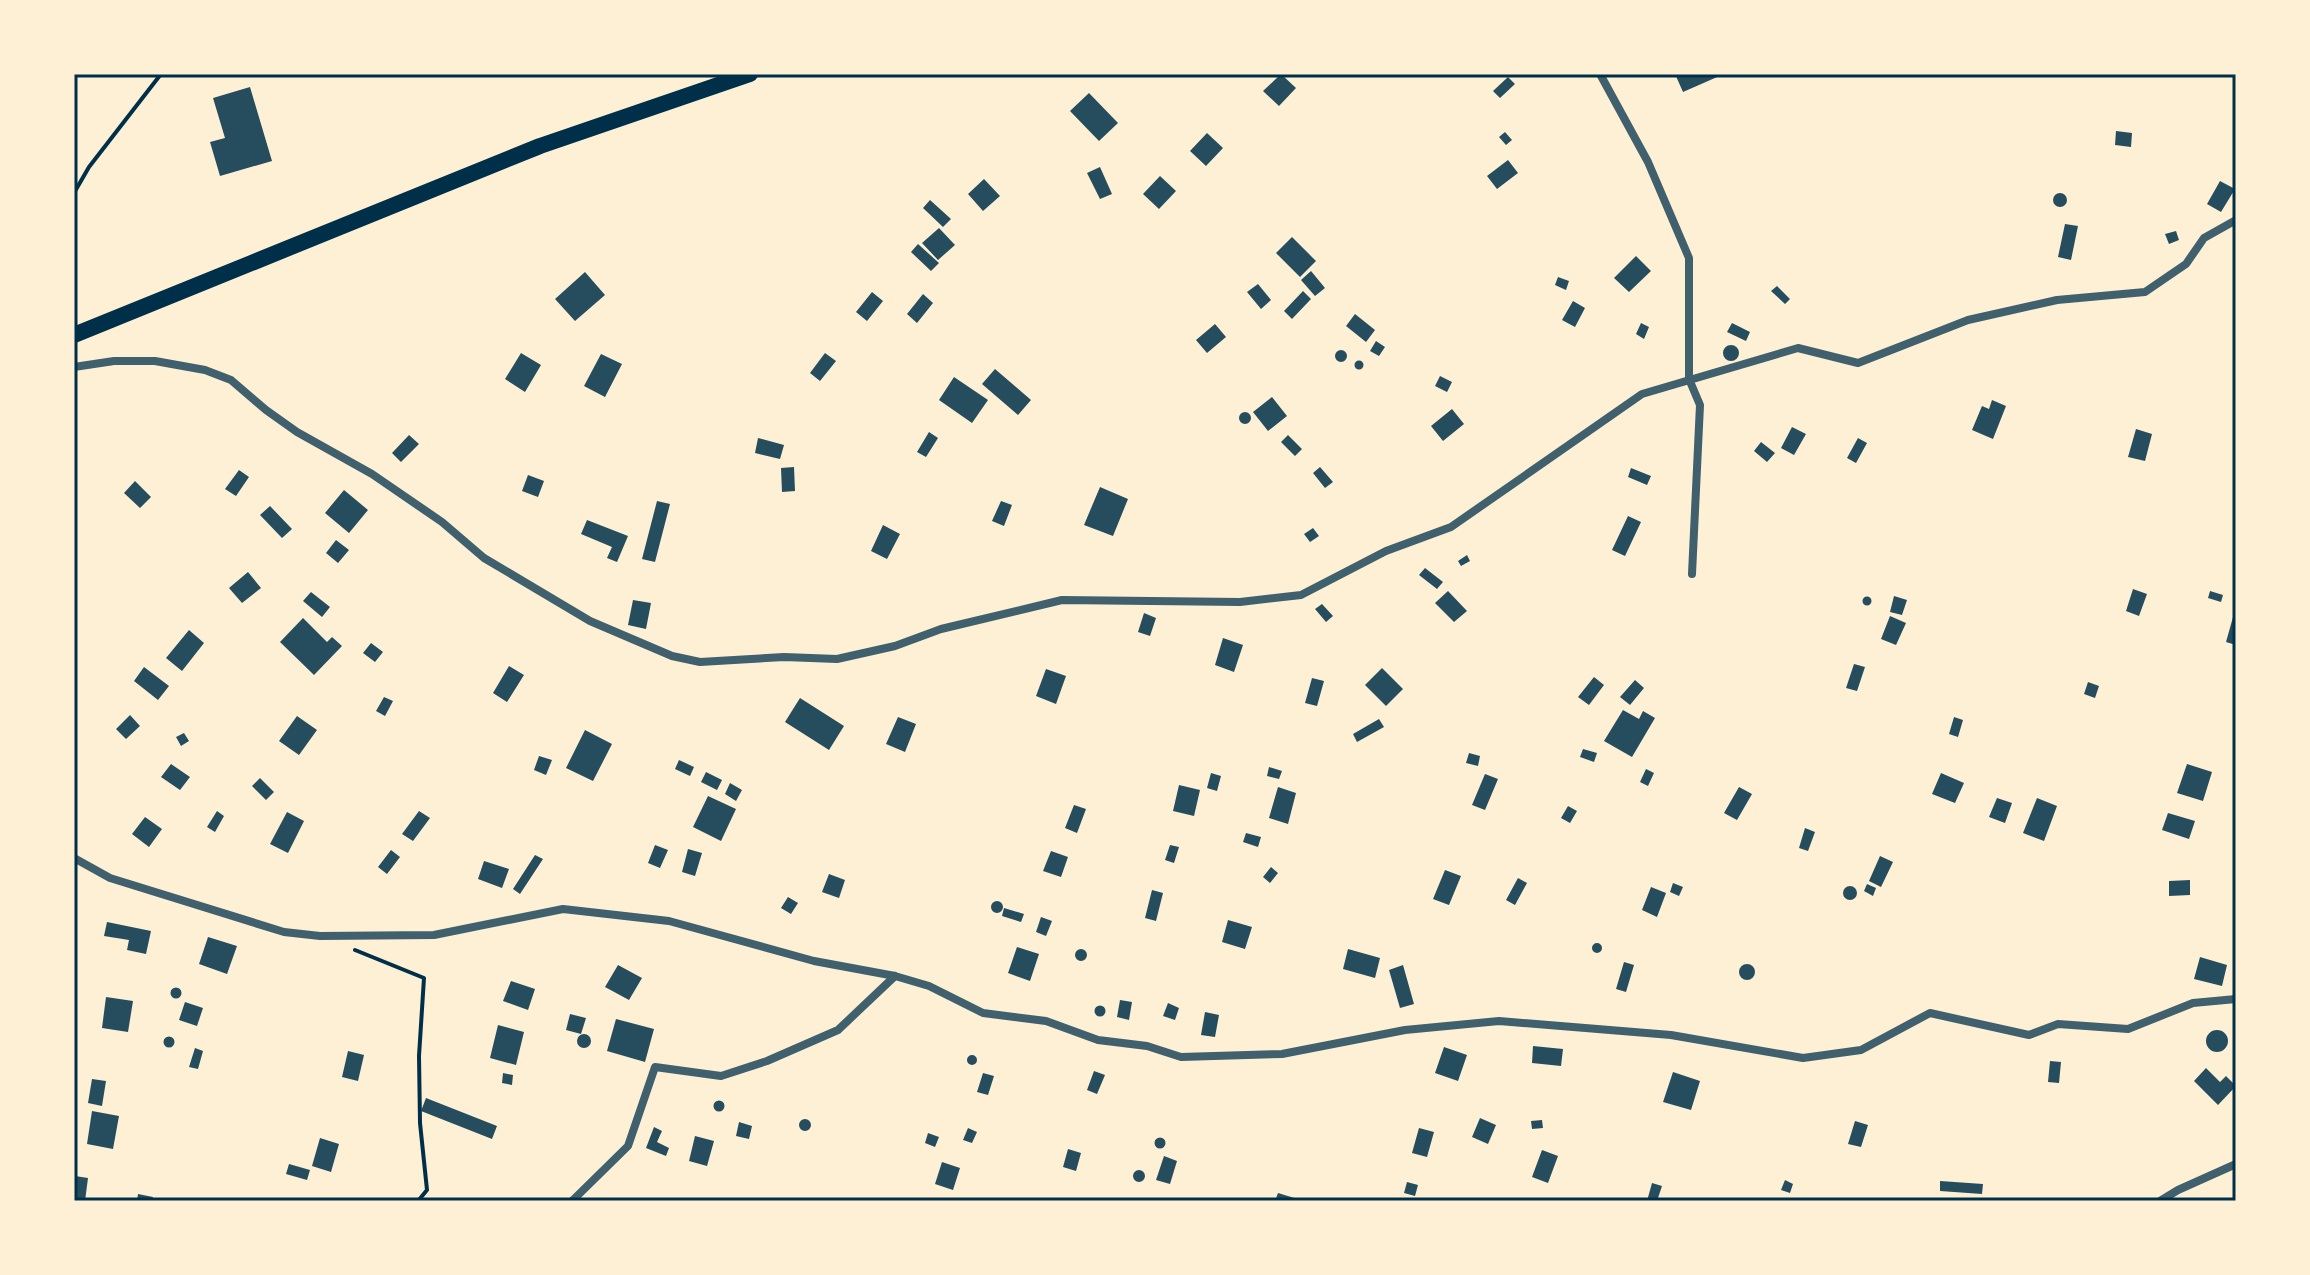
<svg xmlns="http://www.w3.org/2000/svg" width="2310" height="1275" font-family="'Noto Serif',serif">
<rect width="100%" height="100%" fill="#fdf0d5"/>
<!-- building -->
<path fill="#264d5e" d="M1281,74l15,14 -17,18 -16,-15z
M1675,74h49l-41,18z
M1508,77l7,7 -15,14 -7,-7z
M250,87l22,74 -52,15 -10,-34 15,-4 -12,-40z
M1089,93l29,30 -19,18 -29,-30z
M2116,131l16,2 -1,14 -16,-2z
M1505,132l7,8 -6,5 -7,-8z
M1207,133l16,15 -17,18 -16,-15z
M1508,160l10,13 -21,16 -10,-13z
M1100,167l12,27 -12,5 -13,-26z
M1160,176l16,15 -17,18 -16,-15z
M984,179l16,17 -17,15 -15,-17z
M2220,181l15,8 -14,23 -14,-8z
M2053 200a7 7 0 1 1 14 0a7 7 0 1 1-14 0Z
M930,200l21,19 -8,8 -20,-19z
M2065,224l13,2 -7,34 -13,-3z
M939,228l16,17 -17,15 -16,-17z
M2176,231l3,9 -10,4 -4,-10z
M1292,237l24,24 -16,16 -24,-24z
M918,244l21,19 -8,8 -20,-19z
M1636,256l15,15 -22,21 -15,-14z
M1311,271l14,17 -10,8 -14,-16z
M585,272l20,23 -30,26 -20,-22z
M1558,277l11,4 -3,9 -11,-5z
M1258,284l13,16 -10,9 -14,-17z
M1777,286l13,13 -5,5 -14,-13z
M1303,291l8,8 -19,20 -8,-8z
M872,292l11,9 -16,20 -11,-9z
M923,294l10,9 -16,20 -10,-9z
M1573,301l12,7 -10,19 -13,-7z
M1355,314l20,16 -9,12 -20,-16z
M1641,323l8,4 -5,12 -8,-5z
M1732,323l18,9 -4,9 -19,-9z
M1215,324l11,13 -19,16 -11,-13z
M1376,341l9,6 -6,9 -9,-5z
M1723 353a8 8 0 1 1 16 0a8 8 0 1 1-16 0Z
M1335 356a6 6 0 1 1 12 0a6 6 0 1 1-12 0Z
M521,353l20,12 -16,27 -20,-13z
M825,353l11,8 -16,20 -10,-8z
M601,354l21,10 -17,33 -21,-11z
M1354.5 365a4.5 4.5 0 1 1 9 0a4.5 4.5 0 1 1-9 0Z
M995,369l36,31 -13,15 -36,-31z
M1440,376l12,6 -5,10 -12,-6z
M954,377l34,23 -16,23 -33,-23z
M1272,397l15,19 -19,15 -15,-19z
M1992,400l14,6 -13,33 -21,-9 10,-24 7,3z
M1452,409l12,15 -21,17 -12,-15z
M1239 418a6 6 0 1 1 12 0a6 6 0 1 1-12 0Z
M1792,427l14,7 -12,21 -13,-7z
M2136,429l16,5 -7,27 -17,-4z
M929,432l9,6 -12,19 -9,-5z
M409,435l10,9 -18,18 -9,-9z
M1288,435l14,14 -7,7 -14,-14z
M758,438l26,7 -4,14 -25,-6z
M1858,438l9,5 -11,20 -9,-5z
M1761,442l14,11 -8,9 -13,-11z
M794,467l1,24 -13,1 -1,-24z
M1320,467l13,15 -8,6 -12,-15z
M1631,468l20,8 -4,9 -19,-8z
M239,470l10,7 -13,19 -11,-7z
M528,475l16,6 -6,16 -16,-6z
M135,481l16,16 -11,11 -16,-15z
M1100,487l28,12 -15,37 -29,-11z
M344,490l24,20 -19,23 -24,-20z
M657,501l13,3 -15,58 -13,-3z
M1001,501l11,4 -8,21 -12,-5z
M270,506l22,23 -10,9 -22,-23z
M1628,516l13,6 -16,34 -13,-6z
M587,520l41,16 -11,26 -10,-4 5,-11 -31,-13z
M883,525l17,9 -13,25 -16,-8z
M1313,528l6,8 -9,6 -6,-8z
M336,540l13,10 -11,13 -12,-10z
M1467,555l3,6 -9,5 -3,-5z
M1425,568l18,14 -6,7 -18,-14z
M248,572l13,16 -19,15 -13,-15z
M2133,589l14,5 -8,22 -13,-5z
M1448,591l19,20 -13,11 -19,-19z
M2210,591l13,4 -2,7 -13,-4z
M311,592l19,15 -8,10 -19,-16z
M1894,596l13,4 -5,15 -12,-3z
M1862.5 601a4.5 4.5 0 1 1 9 0a4.5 4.5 0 1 1-9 0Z
M633,600l18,3 -5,26 -18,-4z
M1322,604l11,12 -7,6 -11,-13z
M2235,610h1v35l-10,-3z
M1144,613l12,5 -6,18 -12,-4z
M1890,616l16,7 -10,22 -15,-6z
M303,618l24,24 5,-5 10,9 -28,29 -34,-33z
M189,630l15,13 -22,28 -16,-13z
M1223,638l20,7 -9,27 -19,-7z
M371,643l12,9 -8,10 -12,-9z
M1854,664l11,3 -8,24 -11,-3z
M509,666l15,9 -17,27 -14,-9z
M144,667l25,19 -11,14 -24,-19z
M1382,668l21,21 -17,17 -21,-21z
M1046,669l20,7 -10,28 -20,-8z
M1594,677l10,8 -15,20 -11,-8z
M1312,678l12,3 -7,25 -12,-3z
M1635,680l9,8 -14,17 -10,-8z
M2088,682l11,4 -4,12 -11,-4z
M384,697l9,4 -8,15 -9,-5z
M800,698l44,28 -15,24 -44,-28z
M1623,710l16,9 4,-8 12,7 -23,39 -28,-16z
M130,715l10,11 -14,13 -10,-10z
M297,716l20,14 -18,25 -20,-14z
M898,717l18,7 -11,28 -19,-8z
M1954,717l9,3 -5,17 -9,-3z
M1379,719l5,8 -27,15 -4,-8z
M585,730l27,14 -19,37 -27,-13z
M184,733l5,8 -8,5 -5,-9z
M1583,749l14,4 -3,9 -14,-5z
M1469,753l11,3 -2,10 -12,-3z
M539,756l13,4 -6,15 -12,-5z
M679,760l15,7 -4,9 -15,-7z
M171,764l19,13 -10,13 -19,-13z
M2187,764l25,8 -9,29 -26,-8z
M1269,767l13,4 -3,8 -12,-3z
M1646,769l8,4 -6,13 -8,-4z
M706,772l16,8 -5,10 -16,-8z
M1211,773l10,3 -4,15 -10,-3z
M1941,773l23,10 -9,20 -23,-9z
M1485,774l13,5 -13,31 -13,-5z
M260,778l14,14 -8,8 -14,-14z
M730,783l12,7 -6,11 -11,-7z
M1179,785l21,5 -6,26 -21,-5z
M1278,787l18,6 -8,31 -19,-6z
M1739,787l13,7 -15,26 -13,-7z
M708,796l28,13 -15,32 -28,-14z
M1997,798l15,5 -7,20 -16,-6z
M2037,798l20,8 -13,35 -21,-8z
M1074,805l12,4 -9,24 -12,-5z
M1568,806l9,5 -7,12 -9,-5z
M217,811l7,5 -9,16 -8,-5z
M419,811l11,7 -17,23 -11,-7z
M287,812l17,9 -16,32 -18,-9z
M2168,813l27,8 -6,18 -27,-9z
M145,817l17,12 -13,18 -17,-13z
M1805,828l10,4 -7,19 -9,-3z
M1246,833l15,4 -3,10 -15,-5z
M655,845l13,5 -8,18 -12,-5z
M1170,845l9,2 -5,16 -9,-3z
M688,849l14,4 -7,23 -13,-4z
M391,850l9,7 -13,17 -9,-7z
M1051,851l17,6 -7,20 -18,-6z
M535,855l8,4 -23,35 -7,-5z
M1880,856l13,6 -12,25 -12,-6z
M484,861l25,8 -7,19 -24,-9z
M1271,867l7,6 -8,10 -7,-6z
M1445,870l16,6 -12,29 -16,-6z
M829,874l16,6 -6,18 -17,-6z
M1518,878l9,5 -12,22 -9,-5z
M2190,880v15l-21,1v-15z
M1673,883l10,4 -4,9 -9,-4z
M1867,884l9,4 -3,8 -9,-5z
M1843 893a7 7 0 1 1 14 0a7 7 0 1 1-14 0Z
M1651,887l15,6 -9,24 -15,-7z
M1152,890l11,3 -7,28 -11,-3z
M788,897l10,6 -7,11 -10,-6z
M991 907a6 6 0 1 1 12 0a6 6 0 1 1-12 0Z
M1004,908l20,6 -3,8 -19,-6z
M1041,917l11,4 -6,15 -10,-4z
M1228,920l24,7 -7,22 -23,-7z
M107,922l44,9 -5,23 -19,-4 2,-10 -25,-4z
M208,937l29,9 -10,28 -28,-10z
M1592 948a5 5 0 1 1 10 0a5 5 0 1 1-10 0Z
M1017,947l22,7 -9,27 -22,-8z
M1075 955a6 6 0 1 1 12 0a6 6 0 1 1-12 0Z
M1348,949l32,9 -5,20 -32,-9z
M2200,957l27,8 -5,21 -28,-7z
M1624,962l10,3 -8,27 -10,-3z
M1739 972a8 8 0 1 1 16 0a8 8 0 1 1-16 0Z
M618,965l24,13 -13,22 -24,-13z
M1403,965l11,39 -14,4 -11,-38z
M511,981l24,8 -7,21 -25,-9z
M170.5 993a5.5 5.5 0 1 1 11 0a5.5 5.5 0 1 1-11 0Z
M106,997l27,4 -5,31 -26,-4z
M1120,1000l12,2 -3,18 -12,-3z
M185,1002l18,6 -6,18 -18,-6z
M1168,1003l11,5 -4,12 -12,-4z
M1094.5 1011a5.5 5.5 0 1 1 11 0a5.5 5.5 0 1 1-11 0Z
M1205,1012l14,3 -4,22 -14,-2z
M570,1014l16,4 -5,16 -15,-4z
M616,1019l38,10 -9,33 -38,-11z
M498,1025l26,7 -8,33 -26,-7z
M2206 1041a11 11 0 1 1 22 0a11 11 0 1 1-22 0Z
M577 1041a7 7 0 1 1 14 0a7 7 0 1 1-14 0Z
M163.5 1042a5.5 5.5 0 1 1 11 0a5.5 5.5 0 1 1-11 0Z
M1533,1046l30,3 -2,17 -29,-3z
M1444,1047l23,8 -9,26 -23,-8z
M195,1048l8,3 -5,18 -9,-2z
M348,1051l16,4 -6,26 -16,-4z
M967 1060a5 5 0 1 1 10 0a5 5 0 1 1-10 0Z
M2050,1061l11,1 -2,21 -11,-1z
M2206,1068l14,14 6,-6 10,10 -18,19 -24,-24z
M1094,1071l11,4 -8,19 -10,-4z
M1673,1072l27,9 -9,29 -28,-8z
M503,1073l10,2 -1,10 -10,-2z
M983,1073l11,3 -6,19 -11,-3z
M92,1079l14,2 -4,25 -14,-3z
M426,1098l71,28 -5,13 -71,-28z
M713.5 1106a5.5 5.5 0 1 1 11 0a5.5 5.5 0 1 1-11 0Z
M92,1111l27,5 -6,33 -26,-5z
M1480,1118l16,7 -8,19 -16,-7z
M799 1125a6 6 0 1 1 12 0a6 6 0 1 1-12 0Z
M1542,1120l1,8 -11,1 -1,-8z
M1855,1121l13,4 -7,22 -13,-3z
M739,1122l13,4 -3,13 -13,-3z
M654,1127l8,4 -5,11 12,6 -3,8 -20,-8z
M968,1128l9,4 -5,11 -9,-3z
M1419,1128l15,4 -7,25 -15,-4z
M928,1133l11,4 -4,10 -10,-4z
M695,1136l19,5 -7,25 -18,-5z
M1154.5 1143a5.5 5.5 0 1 1 11 0a5.5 5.5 0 1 1-11 0Z
M320,1138l19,6 -8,28 -19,-6z
M1068,1149l13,4 -5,18 -13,-4z
M1542,1150l16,6 -10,27 -16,-6z
M1164,1156l13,5 -7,23 -14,-4z
M942,1162l18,6 -7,22 -18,-6z
M289,1164l21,6 -3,10 -21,-6z
M1133 1176a6 6 0 1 1 12 0a6 6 0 1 1-12 0Z
M75,1176l13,2 -3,23h-11z
M1785,1180l8,4 -3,9 -9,-3z
M1940,1181l43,3 -1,10 -42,-3z
M1407,1182l11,3 -3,11 -11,-3z
M1652,1183l10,3 -5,15h-10z
M1278,1193l23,7v1h-26z
M138,1194l15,3 -1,4h-15z"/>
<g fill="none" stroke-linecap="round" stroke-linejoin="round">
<!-- path -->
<path stroke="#003049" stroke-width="4" d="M74,193l15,-26 72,-93
M355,950l69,28 -5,78 1,67 7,67 -9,11"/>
<!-- minor -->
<path stroke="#3f606c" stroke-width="8" d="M1600,74l48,88 41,96v121l11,26 -8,169
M74,367l40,-6h41l50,9 26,10 35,30 31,22 75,42 70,48 42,36 106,63 82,35 28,6 84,-5 53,2 58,-13 46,-17 121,-29 178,2 61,-7 85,-44 65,-24 191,-133 156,-46 60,15 110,-43 89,-20 88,-8 41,-28 18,-26 32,-18
M74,858l36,20 174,54 36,4 114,-1 129,-26 106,12 145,40 81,15 34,10 54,27 63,8 52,19 49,6 34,11 101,-3 123,-24 94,-9 172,14 132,23 58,-8 69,-37 99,22 29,-11 70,5 65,-26 43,-4
M572,1201l56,-55 27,-79 66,9 46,-15 71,-31 57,-54
M2160,1201l18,-11 58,-26"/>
<!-- primary -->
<path stroke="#003049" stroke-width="16" d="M74,335l466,-189 210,-72"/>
</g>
<!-- border -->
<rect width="2310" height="1275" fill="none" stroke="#fdf0d5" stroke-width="152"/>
<rect x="76" y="76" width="2158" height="1123" fill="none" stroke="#003049" stroke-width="3"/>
</svg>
